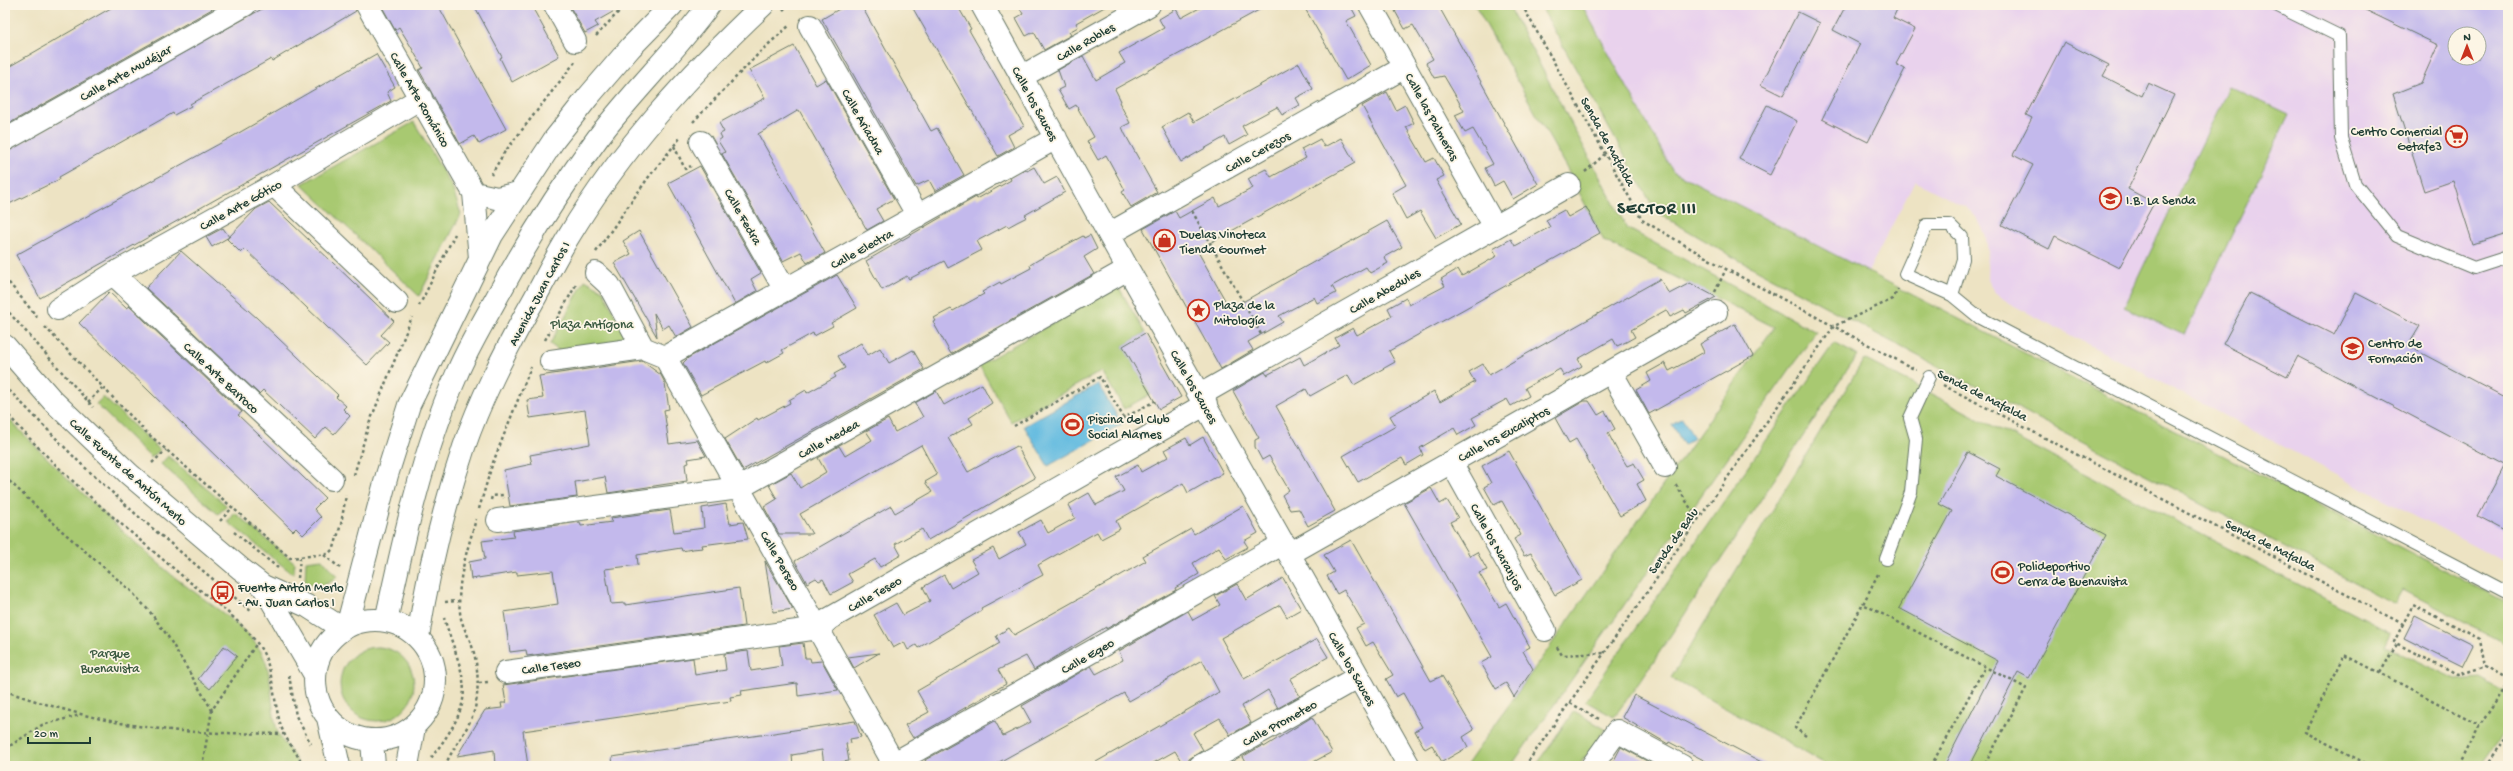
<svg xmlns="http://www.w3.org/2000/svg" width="2513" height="771" font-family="'Gochi Hand',sans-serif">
<rect width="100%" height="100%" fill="#fcf5e5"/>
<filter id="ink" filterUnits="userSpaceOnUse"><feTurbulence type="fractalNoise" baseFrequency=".025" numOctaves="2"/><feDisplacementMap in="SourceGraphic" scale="8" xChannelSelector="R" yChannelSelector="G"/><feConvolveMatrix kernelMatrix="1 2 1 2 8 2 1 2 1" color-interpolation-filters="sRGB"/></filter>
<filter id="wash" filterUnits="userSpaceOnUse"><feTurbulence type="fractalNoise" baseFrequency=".012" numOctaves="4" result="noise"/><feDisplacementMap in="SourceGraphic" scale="16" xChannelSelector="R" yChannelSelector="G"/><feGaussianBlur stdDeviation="0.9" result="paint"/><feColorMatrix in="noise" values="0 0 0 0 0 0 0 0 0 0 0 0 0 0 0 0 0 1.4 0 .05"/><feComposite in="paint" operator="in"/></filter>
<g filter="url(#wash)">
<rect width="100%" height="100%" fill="#ede3c3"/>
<!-- built -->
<path fill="#e9d2ed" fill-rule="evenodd" d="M1582,5h926v559l-501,-262 -12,-10 -8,-15 1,-26 -3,-18 -9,-16 -9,-9 -52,-27 -47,91 -195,-101zM2455,34h24v24h-24z"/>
<!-- green -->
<path fill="#a8c971" stroke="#648352" d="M1475,5h33l119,223 189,104 -305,434h-45l308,-439 -170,-86 -37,-72z
M1540,5h42l91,166 835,432v41l-105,-54 -8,14 -460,-239 -202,-108 -77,-45z
M2229,87l60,28 -105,220 -60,-28z
M414,122l38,65 9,27 -42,82 -117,-112z
M585,280l18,10 23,48 -3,4 -61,11 -12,-9z
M1118,286l27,47 -22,13 28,48 -27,15 -22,-38 -91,51 -32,-57z
M1834,343l23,12 -214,322 -29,40 -29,-16z
M1864,359l527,274 -6,13 70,34 25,-2 28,16v34l-27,38h-652l-158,-88z
M103,397l57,53 -9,8 -55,-54z
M5,415c52,54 105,106 161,155 27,24 76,51 94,80 15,24 9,57 18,83 5,12 17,20 20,33h-293z
M168,456l59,50 -9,8 -57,-50z
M235,513l60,50 -2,11 -65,-52z
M322,559l15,18c-10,9 -19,10 -32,6l1,-22z
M340 684a37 37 0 1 1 74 0a37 37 0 1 1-74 0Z
M1574,711l31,18 -26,37h-44z"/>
<!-- water -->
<path fill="#63bbe0" stroke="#417c8a" d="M1098,384l24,40 -74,42 -24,-40z
M1682,418l12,20 -10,7 -12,-21z"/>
<g id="blocks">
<!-- building -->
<path fill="#c3b9ec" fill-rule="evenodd" d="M116,5h93l3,4 -204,115 -3,-4v-51z
M269,5h86l1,6 -84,50 -1,-2 -81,45 1,2 -17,9 -1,-2 -114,64 1,2 -55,27v-54z
M381,5h57l68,124 -27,15 -5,-8 -14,8 -41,-74 4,-2 -13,-23 -11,-18 -4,3z
M474,5h57l28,51 -47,26 -12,-24 2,-1z
M569,5h56l-30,17 3,4 -13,7z
M846,5h15l70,126 6,-3 27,47 -29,16 -6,-11 -13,6 -94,-167z
M911,5h46l14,24 -2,1 55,96 -16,9 6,12 -16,9z
M1018,5h90l-32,18 2,4 -9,5 2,3 -27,15 -10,-18 -8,4 -10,-18 7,-4z
M1205,5h63l-153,84 6,12 -2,1 11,21 -8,4 3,7 32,58 -26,15 -9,-15 3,-2 -19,-35 -8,5 -11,-19 7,-4 -18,-32 -7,4 -11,-19 6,-3 -6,-17 25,-14 13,24 29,-17 -6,-10 45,-25 -5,-9 17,-10 5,9z
M1303,5h47l6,11 -10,5 25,44 -25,15z
M1406,5h32l100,179 -25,15 -10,-18 -9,5 -9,-18 8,-4 -10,-18 -10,-17 -8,4 -10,-18 9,-4 -10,-18 -10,-17 -10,2 -8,-15 7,-4 -20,-34 -8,4 -10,-18z
M1846,5h53l-6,13 22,11 -19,35 9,5 -37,73 -46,-23 38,-75 -27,-14z
M2355,5h153v228l-35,11 -20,-63 -29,10 -31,-97 28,-11 17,-38zM2455,34h24v24h-24z
M1798,12l22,11 -37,73 -22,-11z
M2064,42l45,23 -6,11 39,20 6,-13 26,12 -46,94 26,14 -35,65 -64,-32 -6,13 -47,-24 31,-60 -20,-10 19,-37 -6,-3z
M794,46l22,39 10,-6 68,120 -18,10 7,12 -16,9 -68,-120 -41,24 67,119 -18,10 -6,-11 -18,9 -61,-107 3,-2 -7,-11 4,-3 -2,-4 4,-2 -5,-9 46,-25 -16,-28z
M376,54l19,33 -8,5 4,9 -351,197 -24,-43 214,-117z
M1299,63l14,26 -17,9 4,7 -18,10 -5,-8 -35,19 5,9 -18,10 -4,-8 -44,25 -19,-35 26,-15 6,10z
M1387,92l9,18 9,-5 9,18 -8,4 11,19 9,16 8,-4 10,18 -8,4 25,44 -25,14 -16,-27 -14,8 -14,-26 14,-8 -44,-79z
M1767,105l30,16 -27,54 -31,-16z
M1341,138l14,25 -158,87 33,59 157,-88 15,26 -18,10 4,6 -18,10 -4,-6 -34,19 4,7 -19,10 -3,-6 -35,19 4,6 -35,20 5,8 -32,19 -78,-140 32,-18 4,7 36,-20 4,8 34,-18 -5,-9 10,-6 8,-4 5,8 35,-19 -5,-9 19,-10 4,8z
M700,166l61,107 -10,6 6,12 -22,13 -67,-121z
M1034,167l10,17 13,-7 8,15 -40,23 2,2 -10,5 -9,5 -1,-2 -30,16 5,9 -34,18 -4,-7 -35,18 -2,-3 -25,14 -16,-29 110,-64 1,2 34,-19 -1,-2 16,-9 1,2z
M269,202l125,119 -13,14 8,7 -22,23 -122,-116 -4,4 -14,-14 29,-30z
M1586,207l14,26 -211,118 6,11 -41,23 -6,-10 -38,21 -4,-7 -30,17 59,105 -27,15 -9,-17 -9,1 -8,-15 7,-5 -20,-34 -7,4 -7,-13v-7l4,-2 -26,-47 32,-19 2,3 33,-18 4,8 35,-20 -4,-7 18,-10 4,7 35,-19 -4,-8 18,-10 3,7 36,-19 -4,-7 10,-6 7,-4 4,7 35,-20 -4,-7 18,-10 4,7 35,-19 -4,-7 18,-10 4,7z
M223,228l6,9 -17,10 -6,-10z
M639,231l54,96 -17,10 -7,-12 -6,4 -9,-16 3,24 -43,-74 17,-9 -8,-13z
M1090,235l7,14 -13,8 10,17 -143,80 -18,-32 3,-1 -2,-3 17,-9 2,2 31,-17 -2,-2 7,-4 11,-6 1,2 30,-16 -1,-3 8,-5 45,-24 1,2z
M181,251l76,67 81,77 -2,2 10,9 -3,3 7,7 -16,18 -8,-7 -11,12 -52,-49 -4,4 -113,-106z
M837,275l20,33 -26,15 2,3 -19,10 -1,-3 -31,17 2,3 -11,6 -7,4 -1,-2 -64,34 -18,-32 5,-5z
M1660,279l9,15 21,-11 26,14 -30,16 -2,-3 -14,7 -4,-7 -35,20 4,7 -9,5 -9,4 -4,-7 -35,20 4,7 -18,10 -4,-7 -35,19 4,8 -18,10 -4,-7 -35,19 4,7 -18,10 -4,-7 -34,20 3,7 -17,10 -4,-7 -44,24 -15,-26 53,-30 -6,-10 44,-25 6,11 35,-20 -6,-10 14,-8 6,11z
M109,292l17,16 3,-2 113,106 -4,3 87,83 -11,11 7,8 -18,18 -7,-7 -3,3 -214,-208z
M2250,293l84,42 22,-42 64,33 -12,20 100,53v133l-30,-16 27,-51 -207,-109 -11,21 -64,-33z
M1735,324l18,32 -104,58 -13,-24 15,-9 -4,-8 18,-10 4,8 19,-10 16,-9 -4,-8z
M1145,333l36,64 -22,12 -36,-63z
M861,343l7,12 12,-7 9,15 24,-13 11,19 -181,101 -18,-31 32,-21 1,2 32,-17 -1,-3 17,-10 1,3 29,-16 -2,-3 11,-6 -7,-12z
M642,361l19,14 4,8 4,26 -5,1 5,34 28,-4 9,16 -18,3 1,4 -4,1 2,17 -79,12 -3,-16 -30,5 2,15 -67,9 -6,-36 28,-6 -2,-9 60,-11 -5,-34 -55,8 -3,-18 16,-2 -4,-22z
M982,384l10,19 -23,15 4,6 -25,14 20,34 49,-26 18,32 -107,62 -6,-11 -27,15 6,11 -21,12 -5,-8 -27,15 5,8 -22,12 -8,-15 -4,2 -3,-3 -9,5 -12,-22 96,-55 4,7 37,-21 -7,-10 12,-7 -16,-30 -121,69 12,20h-33l-15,-27 13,-8 -8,-14 22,-12 9,15 26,-16 -8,-14 21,-12 6,10 27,-16 -6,-9 22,-12 7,13 28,-15 -8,-14 21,-12 8,14z
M1584,401h5l9,14 7,-4 10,18 -7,4 9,17 10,16 7,-3 10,17 -7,4 9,17 -26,15 -44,-77 -7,4 -14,-25z
M1203,437l20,36 -35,20 -5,-10 -67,38 4,8 -19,10 -4,-7 -59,33 5,10 -62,33 1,2 -64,38 -2,-3 -8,5 -4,-8 -11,6 -19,-33 22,-12 7,12 27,-14 -7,-14 21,-12 7,13 27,-16 -7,-12 22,-12 6,11 27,-15 -7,-12 22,-12 7,13 27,-15 -7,-13 21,-12 7,12 28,-14 -8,-14 22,-12 3,7 27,-15 -4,-7 22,-12 4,7z
M1509,451l73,129 -27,15 -24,-42 -7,3 -10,-17 7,-4 -19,-34 -8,4 -10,-18 7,-4 -9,-17z
M1968,452l32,17 -4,7 110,59 -77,143 -11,-6 -48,94h-26l54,-105 -99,-53 53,-97 -13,-7z
M1431,488l9,16 7,-4 11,18 -8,4 20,34 7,-4 10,18 -8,3 20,34 7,-4 24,44 -7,4 10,18 -19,28 -8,-14 -10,6 -15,-26 11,-6 -88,-154z
M726,504l4,20 13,-2 5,17 -46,6 1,3 -11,1 -10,2 -1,-3 -44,7 1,10 -33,4 6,35 14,-1v2l114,-17 5,38 -217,30 -1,-6 -16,2 -6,-40 54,-8 -5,-33 -36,4v-3l-46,7 -2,-17 16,-3 -3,-18 32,-4 -1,-6 67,-9 1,4 31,-4 -1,-4 59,-8 4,22 30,-4 -2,-20z
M1243,506l15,27 -14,8 4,6 -22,12 -7,-12 -26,16 6,11 -24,14 1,2 -70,39v-2l-72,43 -8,-14 -28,14 8,14 -93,54 -8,-13 24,-13 -12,-21 83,-48 -4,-7 13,-8 5,7 132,-74 -3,-5 48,-27 3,5z
M1351,540l80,141 11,-5 32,54 -11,7 5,10 -26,15 -10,-17 -7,4 -10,-18 7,-4 -19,-34 -7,4 -10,-18 7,-4 -20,-33 -7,4 -10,-18 8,-4 -20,-34 -7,4 -10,-18 7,-4 -10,-17z
M765,561l28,48 -20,3z
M1283,578l18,31 -14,8 -7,-12 -59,33 19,34 4,7 73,-40 11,18 -38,22 10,17 -22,12 -10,-18 -26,16 9,17 -21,12 -10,-17 -27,15 10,17 -14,9 -1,7h-4l-9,-15 -27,15h-59l130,-74 -17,-32 -73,41 -5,-8 -132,73h-64l-3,-6 70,-39 8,15 28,-14 -9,-16 69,-40 5,8 27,-14 -4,-9 69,-40 5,9 27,-15 -5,-9 22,-12 9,16z
M2415,616l58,29 -11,22 -58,-29z
M803,643l2,15h5l1,4 11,-1 16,29 -40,6 -1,-13 -56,8 1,4 -12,2 1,4 -208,30 5,35h-33l-1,-16 -37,6 28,-46 17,-2 -1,-5h5l-3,-18 190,-27 2,17 31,-5 -2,-16 24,-3 3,20 31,-5 -3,-20z
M224,646l13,10 -27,33 -12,-10z
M879,653l-25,15 -6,-11z
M1634,695l82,43 53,28h-54l-46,-24 -1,2 -46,-27z
M1312,717l20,35 -26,14h-59l-5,-9 21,-12 1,2z
M855,721l6,16 -11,2 1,4 -5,1 3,17 -25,4 -2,-15 -30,5 1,11h-180l-1,-9z
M1621,747l35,19h-45z"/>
</g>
</g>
<g filter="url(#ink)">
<use href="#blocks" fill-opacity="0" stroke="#677766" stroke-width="1"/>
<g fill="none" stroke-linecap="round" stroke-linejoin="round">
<defs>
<path id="lane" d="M2276,5l63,31 2,102 14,46 42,52 77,32 34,-11
M1952,295l11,-36 -1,-22 -12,-12h-23l-22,49 47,21 28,23 528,275
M1886,559l25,-67 5,-53 -6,-21 19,-41"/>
<path id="street" d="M367,5l107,188 6,65
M555,5l20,36
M982,5l146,264 281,497
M1370,5l125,222
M810,26l108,190
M1021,77l128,-72
M5,140l240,-135
M701,142l84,148
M274,185l123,117
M474,193l23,5 22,-5
M1109,234l296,-167
M596,273l13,12 34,63 22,9
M113,274l219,205
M58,309l55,-35 161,-89 147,-87
M665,357l229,407
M665,357l391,-219
M551,361l92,-13
M1611,372l54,95
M1200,395l369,-210
M1451,462l94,168
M498,520l241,-32 389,-219
M1289,554l427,-242
M506,672l313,-44 10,-9 377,-215
M889,766l395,-223
M1200,766l158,-89
M1592,766l25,-35 65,35"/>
<path id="secondary" d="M5,346l47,54 77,74 112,95 22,17 44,20 36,23
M263,586l52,89
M315 680a60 60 0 1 1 120 0a60 60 0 1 1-120 0Z
M386,621c18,-83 36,-167 70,-245 11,-27 27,-53 41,-79 30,-55 63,-108 100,-158 35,-47 78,-87 112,-134
M347,627l40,-152 22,-70 83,-170 62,-95 34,-43 43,-50 41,-42
M418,637c10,-64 25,-128 46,-190 16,-47 40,-93 64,-137 14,-24 26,-50 41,-74 52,-87 121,-162 194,-231
M328,718l11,48
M372,741l2,25
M407,766l7,-39"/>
</defs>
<!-- lane casing -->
<use href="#lane" stroke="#677766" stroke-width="14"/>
<!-- street casing -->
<use href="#street" stroke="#677766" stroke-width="24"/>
<!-- secondary casing -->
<use href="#secondary" stroke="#677766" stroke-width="24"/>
<!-- path -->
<path stroke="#677766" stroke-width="2.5" stroke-dasharray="3 3" stroke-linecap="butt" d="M1522,5l120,215 84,49 190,101
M783,10l5,-5
M596,36l29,-31
M693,122l69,-72 28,-25
M674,146l11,23 6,-3
M1585,172l20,-18
M491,175l13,-22 71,-91
M1192,211l70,125
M596,252l52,-74 32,-40
M5,278l33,40
M1715,292l11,-23
M419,306l36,-72
M5,308l88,99
M45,327l101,105 144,126 38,-4 6,-6 7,-24 5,-29
M545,340l32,-57
M1943,385l460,239 10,-19 67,34 5,27 23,13
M5,386l74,76 60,55 113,95
M88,402l14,-14
M5,411c52,61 115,112 175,163 26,22 57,42 77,69 18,24 15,55 24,83 5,15 16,26 22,40
M1014,426l86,-49 24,41 31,-17
M152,463l14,-13
M354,475l15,-51 43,-107
M5,477l57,54 69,60 19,21 17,23 45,75
M1676,485l22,35
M491,500l1,-4 11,-1 1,3
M479,509l13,-44 39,-98
M220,521l13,-14
M234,532l44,36
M324,555l16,13
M1878,574l-15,30 163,84 -42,78
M298,578l2,-20
M323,590l13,-5
M445,602l14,-1
M2403,624l-9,18 63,33 28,-9
M1557,647l5,8 43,-2
M2380,673l17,-29
M289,675l7,41 15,28
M479,683l9,-1
M5,691c48,16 97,31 148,37 44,6 87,5 131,6
M1570,703l29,16
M1806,736l-11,-8 68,-124
M5,749l37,-24 38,-10
M431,758c48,-62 35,-72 13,-140
M202,766l10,-56 45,-67
M445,766c9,-22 27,-39 31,-63 3,-19 2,-38 -4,-57 -4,-12 -11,-21 -12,-34 -4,-31 8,-63 16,-93
M1525,766l309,-440 59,-27 5,-10
M1931,766l54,-99
M2371,766l-66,-34 40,-77 135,70
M2459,766l21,-41 28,-41
M2486,766l22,-31"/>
<!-- lane -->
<use href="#lane" stroke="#fff" stroke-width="12"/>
<!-- street -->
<use href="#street" stroke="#fff" stroke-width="22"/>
<!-- secondary -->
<use href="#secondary" stroke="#fff" stroke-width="22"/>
</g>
</g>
<!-- icons -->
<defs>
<symbol id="supermarket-ring" viewBox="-11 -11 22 22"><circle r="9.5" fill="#fcf5e5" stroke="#c8321e" stroke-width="1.5"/><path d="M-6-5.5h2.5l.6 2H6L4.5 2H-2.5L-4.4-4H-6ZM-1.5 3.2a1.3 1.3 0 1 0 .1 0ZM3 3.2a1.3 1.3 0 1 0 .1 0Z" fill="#c8321e"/></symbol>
<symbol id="university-ring" viewBox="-11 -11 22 22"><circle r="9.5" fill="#fcf5e5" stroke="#c8321e" stroke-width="1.5"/><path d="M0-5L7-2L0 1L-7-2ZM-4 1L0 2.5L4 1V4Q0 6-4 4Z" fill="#c8321e"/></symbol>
<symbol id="shop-ring" viewBox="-11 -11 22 22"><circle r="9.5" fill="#fcf5e5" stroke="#c8321e" stroke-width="1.5"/><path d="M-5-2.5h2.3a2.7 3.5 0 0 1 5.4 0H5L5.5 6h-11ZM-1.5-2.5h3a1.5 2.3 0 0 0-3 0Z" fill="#c8321e"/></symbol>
<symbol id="sight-ring" viewBox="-11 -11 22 22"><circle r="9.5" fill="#fcf5e5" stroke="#c8321e" stroke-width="1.5"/><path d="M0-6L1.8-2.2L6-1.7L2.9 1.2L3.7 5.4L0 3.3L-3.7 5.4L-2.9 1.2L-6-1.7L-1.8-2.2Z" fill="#c8321e"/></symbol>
<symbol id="school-ring" viewBox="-11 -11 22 22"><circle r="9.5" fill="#fcf5e5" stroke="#c8321e" stroke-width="1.5"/><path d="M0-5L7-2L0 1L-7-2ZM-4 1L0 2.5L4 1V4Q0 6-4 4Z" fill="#c8321e"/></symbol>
<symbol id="stadium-ring" viewBox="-11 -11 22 22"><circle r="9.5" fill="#fcf5e5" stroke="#c8321e" stroke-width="1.5"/><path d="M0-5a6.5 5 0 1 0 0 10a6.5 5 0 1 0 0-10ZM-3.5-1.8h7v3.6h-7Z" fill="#c8321e"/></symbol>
<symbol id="bus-ring" viewBox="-11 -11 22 22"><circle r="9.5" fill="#fcf5e5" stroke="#c8321e" stroke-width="1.5"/><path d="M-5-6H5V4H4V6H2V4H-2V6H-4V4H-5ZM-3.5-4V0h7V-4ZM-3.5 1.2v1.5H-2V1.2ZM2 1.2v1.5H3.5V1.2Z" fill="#c8321e"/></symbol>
</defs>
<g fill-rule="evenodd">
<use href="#supermarket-ring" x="2444" y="124" width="25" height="25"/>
<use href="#university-ring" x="2098" y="186" width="25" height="25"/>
<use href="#shop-ring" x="1152" y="228" width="25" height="25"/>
<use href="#sight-ring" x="1186" y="298" width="25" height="25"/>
<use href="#school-ring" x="2340" y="336" width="25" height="25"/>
<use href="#stadium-ring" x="1060" y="412" width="25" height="25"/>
<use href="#stadium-ring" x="1990" y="560" width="25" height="25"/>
<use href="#bus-ring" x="210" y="580" width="25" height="25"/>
</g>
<g text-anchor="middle" stroke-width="3.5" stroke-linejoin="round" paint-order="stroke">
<!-- street labels -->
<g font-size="13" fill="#1f3d34" stroke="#fcf5e5">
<text transform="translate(1085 41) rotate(-30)" y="5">Calle Robles</text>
<text transform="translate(125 72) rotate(-29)" y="5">Calle Arte Mudéjar</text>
<text transform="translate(421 99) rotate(60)" y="5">Calle Arte Románico</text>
<text transform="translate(1036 103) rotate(61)" y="5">Calle los Sauces</text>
<text transform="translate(1433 116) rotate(61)" y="5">Calle las Palmeras</text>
<text transform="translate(864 121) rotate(60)" y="5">Calle Ariadna</text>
<text transform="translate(1609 141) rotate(61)" y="5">Senda de Mafalda</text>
<text transform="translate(1257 151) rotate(-29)" y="5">Calle Cerezos</text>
<text transform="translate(240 204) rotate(-29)" y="5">Calle Arte Gótico</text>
<text transform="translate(744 216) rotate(60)" y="5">Calle Fedra</text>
<text transform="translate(861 248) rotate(-29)" y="5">Calle Electra</text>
<text transform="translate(1384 290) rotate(-30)" y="5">Calle Abedules</text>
<text transform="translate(538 293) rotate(-62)" y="5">Avenida Juan Carlos I</text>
<text transform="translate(222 377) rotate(43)" y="5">Calle Arte Barroco</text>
<text transform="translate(1195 386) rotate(60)" y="5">Calle los Sauces</text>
<text transform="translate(1983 394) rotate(27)" y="5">Senda de Mafalda</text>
<text transform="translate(1503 433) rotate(-29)" y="5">Calle los Eucaliptos</text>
<text transform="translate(828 438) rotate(-29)" y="5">Calle Medea</text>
<text transform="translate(129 471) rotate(42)" y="5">Calle Fuente de Antón Merlo</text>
<text transform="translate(1672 540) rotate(-55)" y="5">Senda de Balu</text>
<text transform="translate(2271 544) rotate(27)" y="5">Senda de Mafalda</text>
<text transform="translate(1498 546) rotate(61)" y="5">Calle los Naranjos</text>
<text transform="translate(781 560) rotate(60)" y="5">Calle Perseo</text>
<text transform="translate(874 593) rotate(-30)" y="5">Calle Teseo</text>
<text transform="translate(1087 655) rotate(-30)" y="5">Calle Egeo</text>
<text transform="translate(551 665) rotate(-8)" y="5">Calle Teseo</text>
<text transform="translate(1353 668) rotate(60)" y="5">Calle los Sauces</text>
<text transform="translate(1279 722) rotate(-29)" y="5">Calle Prometeo</text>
</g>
<!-- poi labels -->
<g font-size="13" fill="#1f3d34" stroke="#fcf5e5" text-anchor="start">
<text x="2442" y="135" text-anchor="end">Centro Comercial<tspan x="2442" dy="15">Getafe3</tspan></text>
<text x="2126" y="204">I.B. La Senda</text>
<text x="1180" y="238">Duelas Vinoteca<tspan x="1180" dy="15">Tienda Gourmet</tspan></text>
<text x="1214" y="309">Plaza de la<tspan x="1214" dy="15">Mitología</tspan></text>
<text x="2368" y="347">Centro de<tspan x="2368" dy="15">Formación</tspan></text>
<text x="1088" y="423">Piscina del Club<tspan x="1088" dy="15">Social Alarnes</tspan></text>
<text x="2018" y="570">Polideportivo<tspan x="2018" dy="15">Cerra de Buenavista</tspan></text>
<text x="238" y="591">Fuente Antón Merlo<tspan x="238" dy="15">- Av. Juan Carlos I</tspan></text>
</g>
<!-- park labels -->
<g font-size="13" fill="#3a5940" stroke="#fcf5e5">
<text x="592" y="328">Plaza Antígona</text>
<text x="110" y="657">Parque<tspan x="110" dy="15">Buenavista</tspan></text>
</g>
<!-- district labels -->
<g font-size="17" font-weight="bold" letter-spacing="1" fill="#1f3d34" stroke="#fcf5e5">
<text x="1657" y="213">SECTOR III</text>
</g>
</g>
<!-- margin -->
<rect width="2513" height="771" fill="none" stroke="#fcf5e5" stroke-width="20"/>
<!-- north arrow -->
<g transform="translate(2467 46)"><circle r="19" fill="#fcf5e5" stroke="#a4ab9e"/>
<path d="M0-3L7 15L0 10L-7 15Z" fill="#c8321e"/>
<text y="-6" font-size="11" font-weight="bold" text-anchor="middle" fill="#1f3d34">N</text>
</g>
<!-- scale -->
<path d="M28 737v6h62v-6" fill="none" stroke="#1f3d34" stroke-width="2"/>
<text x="34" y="737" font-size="12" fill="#1f3d34" stroke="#fcf5e5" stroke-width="3" paint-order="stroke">20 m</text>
</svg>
